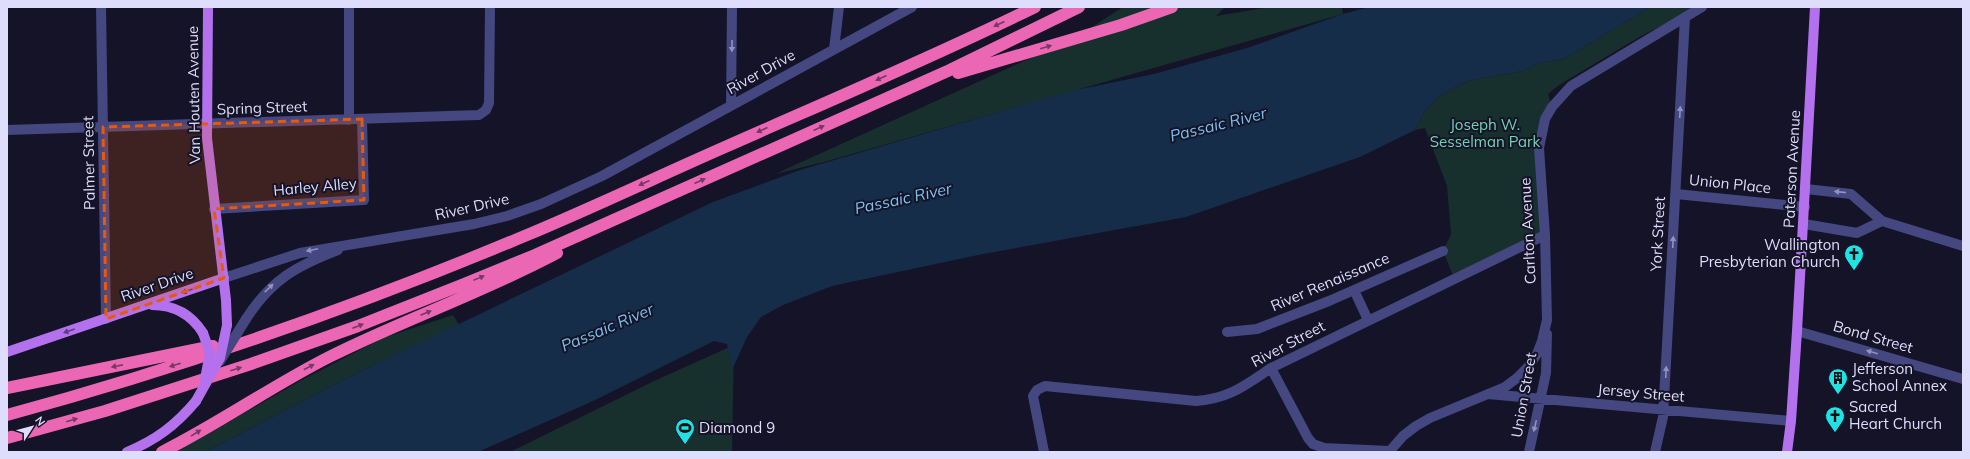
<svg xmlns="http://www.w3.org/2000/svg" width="1970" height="459" font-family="Mulish,sans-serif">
<rect width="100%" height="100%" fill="#151327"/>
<!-- green -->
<path fill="#17302d" d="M1123,7h102l-9,9 54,-9h72l1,7 -519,148 -49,12 300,-136z
M1650,7h44l-13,9 -40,20 -82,49 -11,9 4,13 -12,27 5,101 -91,43 -11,-27 8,-17 -4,-48 -22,-58 -10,2 9,-18 18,-18 25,-13 56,-10 16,-8 25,-4z
M453,315l6,10 -92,43 -162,84h-29l126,-72 81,-42z
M734,345l-2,107h-222l144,-71z"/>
<!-- water -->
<path fill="#152d49" d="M1369,7h281l-86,52 -25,4 -16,8 -56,10 -25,13 -18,18 -9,18 -55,27 -174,60 -208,38 -146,31 -49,19 -22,12 -14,20 -15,33 -5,-26 -13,-3 -121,60 -115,51h-273l162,-84 346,-166 87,-32 271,-79 83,-17 93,-26 96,-34z"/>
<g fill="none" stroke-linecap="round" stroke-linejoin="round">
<!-- minor -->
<path stroke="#444780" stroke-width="10" d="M101,7l5,312
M834,49l5,-42
M731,106l1,-99
M349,120v-113
M7,130l472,-15 7,-5 3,-7 1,-96
M1806,189l45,5 31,27 81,25
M1676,194l129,13
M214,209l150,-9 -2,-81
M1804,224l53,9 25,-12
M224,278l76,-25 174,-29 33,-8 34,-12 61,-28 310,-169
M1354,290l14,30
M246,319c25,-39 50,-53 92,-69
M1797,331l166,48
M1227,332l30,-3 72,-28 114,-50
M1271,368l37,70 5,6 11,4 65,3
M1488,394l303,27
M1044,452l-11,-56 4,-6 8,-4 151,15c34,-3 48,-15 75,-33l274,-133
M1389,452l14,-16 13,-10 14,-8 75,-31 12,-9 11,-11 9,-13 5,-13 5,-21 -2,-85 -6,-87 6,-29 7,-12 19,-21 131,-79
M1529,452l17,-79 1,-39
M1655,452l8,-35 22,-400"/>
<!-- major -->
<path stroke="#b471ee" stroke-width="10" d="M208,7l-1,131 19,162 1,25
M152,305c22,0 39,9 51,28
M7,352l217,-74
M127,452c29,-12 49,-27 69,-51
M1787,452l4,-31 6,-90 18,-324"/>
<!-- highway -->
<path stroke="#ec67b3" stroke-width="12" d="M958,73l163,-48 51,-18
M7,388l206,-42
M7,415c177,-48 351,-109 520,-180 67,-28 132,-59 198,-88 104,-46 208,-90 310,-140
M7,438l98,-27 146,-47 107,-38 106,-42 71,-29 415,-185 129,-63
M162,452c58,-29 111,-67 169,-96 74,-37 153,-64 226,-103"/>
<!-- minor-bridge -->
<path stroke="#444780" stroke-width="10" d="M220,361l26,-42"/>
<!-- major-bridge -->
<path stroke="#b471ee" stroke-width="10" d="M203,333l7,20 -5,26
M196,401l24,-43 7,-33"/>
</g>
<!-- one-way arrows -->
<defs><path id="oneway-solid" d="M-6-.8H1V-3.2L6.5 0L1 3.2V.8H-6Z"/></defs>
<g fill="#763966">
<use href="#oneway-solid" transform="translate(999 24) rotate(155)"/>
<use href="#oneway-solid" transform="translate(1046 47) rotate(-16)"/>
<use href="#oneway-solid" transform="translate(881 78) rotate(156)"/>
<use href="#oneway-solid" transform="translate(819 128) rotate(-24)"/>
<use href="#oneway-solid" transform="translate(762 130) rotate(156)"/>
<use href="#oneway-solid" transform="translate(700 181) rotate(-24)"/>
<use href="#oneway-solid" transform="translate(644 183) rotate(156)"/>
<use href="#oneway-solid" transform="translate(479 278) rotate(-22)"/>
<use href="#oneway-solid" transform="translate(426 313) rotate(-23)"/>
<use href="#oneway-solid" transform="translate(358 326) rotate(-21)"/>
<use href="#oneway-solid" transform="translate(175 365) rotate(162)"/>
<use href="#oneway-solid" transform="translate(117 366) rotate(169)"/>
<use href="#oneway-solid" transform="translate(309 367) rotate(-28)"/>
<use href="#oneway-solid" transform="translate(236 369) rotate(-18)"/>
<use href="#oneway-solid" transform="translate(72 420) rotate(-16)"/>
<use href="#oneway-solid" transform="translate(196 433) rotate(-32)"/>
</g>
<g fill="#9192be">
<use href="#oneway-solid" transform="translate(732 46) rotate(91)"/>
<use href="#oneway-solid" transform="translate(1680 112) rotate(-87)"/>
<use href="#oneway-solid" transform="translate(1840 192) rotate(-174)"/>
<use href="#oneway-solid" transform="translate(1673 242) rotate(-87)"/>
<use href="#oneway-solid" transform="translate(312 250) rotate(168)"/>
<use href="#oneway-solid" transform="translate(269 288) rotate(-44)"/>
<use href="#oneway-solid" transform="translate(1872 352) rotate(-164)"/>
<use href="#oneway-solid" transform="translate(1666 372) rotate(-87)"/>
<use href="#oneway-solid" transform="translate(1535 426) rotate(103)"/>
</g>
<g fill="#5d3d81">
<use href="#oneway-solid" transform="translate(187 291) rotate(161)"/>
<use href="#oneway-solid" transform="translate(69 331) rotate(161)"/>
</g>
<!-- marked area -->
<path fill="#e8590c" fill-opacity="0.2" stroke="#e8590c" stroke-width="3" stroke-dasharray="8 5" stroke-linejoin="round" d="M362,119l2,81 -150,9 10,69 -118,41 -3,-192z"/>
<!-- icons -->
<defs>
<symbol id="church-pin" viewBox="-11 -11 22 30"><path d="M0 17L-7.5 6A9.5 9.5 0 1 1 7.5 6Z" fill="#20e2e4" stroke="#151327"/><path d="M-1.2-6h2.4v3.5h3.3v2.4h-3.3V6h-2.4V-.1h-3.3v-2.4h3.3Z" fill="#111"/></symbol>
<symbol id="building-pin" viewBox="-11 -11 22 30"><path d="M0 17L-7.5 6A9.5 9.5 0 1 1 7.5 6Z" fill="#20e2e4" stroke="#151327"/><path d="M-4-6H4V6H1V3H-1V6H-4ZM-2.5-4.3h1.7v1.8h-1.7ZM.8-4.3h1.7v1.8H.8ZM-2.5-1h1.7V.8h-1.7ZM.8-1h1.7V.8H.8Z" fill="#111"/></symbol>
<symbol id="stadium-pin" viewBox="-11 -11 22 30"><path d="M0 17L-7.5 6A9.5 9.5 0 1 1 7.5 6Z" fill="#20e2e4" stroke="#151327"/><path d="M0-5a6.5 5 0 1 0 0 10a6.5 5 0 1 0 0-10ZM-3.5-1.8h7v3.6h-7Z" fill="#111"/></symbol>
</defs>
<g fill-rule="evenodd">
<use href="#church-pin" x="1843" y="243" width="22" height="30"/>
<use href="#building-pin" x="1827" y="367" width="22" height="30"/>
<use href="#church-pin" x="1824" y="405" width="22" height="30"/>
<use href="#stadium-pin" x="674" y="417" width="22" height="30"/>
</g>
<g text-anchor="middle" stroke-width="4" stroke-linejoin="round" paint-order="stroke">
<!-- street labels -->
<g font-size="15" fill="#deddfb" stroke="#151327">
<text transform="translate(761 72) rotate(-29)" y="5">River Drive</text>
<text transform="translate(194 95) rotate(-91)" y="5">Van Houten Avenue</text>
<text transform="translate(262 108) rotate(-2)" y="5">Spring Street</text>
<text transform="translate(89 163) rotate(-91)" y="5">Palmer Street</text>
<text transform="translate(1792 169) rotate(-87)" y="5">Paterson Avenue</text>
<text transform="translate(1730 184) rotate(6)" y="5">Union Place</text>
<text transform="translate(315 187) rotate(-5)" y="5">Harley Alley</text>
<text transform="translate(472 207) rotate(-13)" y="5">River Drive</text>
<text transform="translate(1528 231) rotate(-93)" y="5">Carlton Avenue</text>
<text transform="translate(1658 234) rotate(-87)" y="5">York Street</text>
<text transform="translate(1330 282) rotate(-23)" y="5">River Renaissance</text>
<text transform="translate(157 285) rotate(-19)" y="5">River Drive</text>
<text transform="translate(1873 337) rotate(16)" y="5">Bond Street</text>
<text transform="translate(1288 344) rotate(-28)" y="5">River Street</text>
<text transform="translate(1641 393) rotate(5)" y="5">Jersey Street</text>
<text transform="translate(1524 395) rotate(-80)" y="5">Union Street</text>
</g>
<!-- park labels -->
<g font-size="15" fill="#71d3b2" stroke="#151327">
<text x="1485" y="130">Joseph W.<tspan x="1485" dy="17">Sesselman Park</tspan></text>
</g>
<!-- poi labels -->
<g font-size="15" fill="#deddfb" stroke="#151327" text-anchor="start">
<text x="1840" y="250" text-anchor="end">Wallington<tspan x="1840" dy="17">Presbyterian Church</tspan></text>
<text x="1852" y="374">Jefferson<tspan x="1852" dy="17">School Annex</tspan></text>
<text x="1849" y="412">Sacred<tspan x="1849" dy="17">Heart Church</tspan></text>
<text x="699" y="433">Diamond 9</text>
</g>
<!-- water labels -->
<g font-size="16" font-style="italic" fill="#78c2ee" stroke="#151327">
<text transform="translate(1218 124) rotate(-14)" y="6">Passaic River</text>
<text transform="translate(903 198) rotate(-12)" y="6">Passaic River</text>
<text transform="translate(607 327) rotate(-23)" y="6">Passaic River</text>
</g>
</g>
<!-- border -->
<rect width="1970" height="459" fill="none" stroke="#deddfb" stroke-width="16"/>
<!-- north arrow -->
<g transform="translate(32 427) rotate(54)" stroke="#151327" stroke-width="3" paint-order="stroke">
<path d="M0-3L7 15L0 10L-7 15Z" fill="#deddfb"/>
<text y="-6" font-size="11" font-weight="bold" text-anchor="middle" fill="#deddfb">N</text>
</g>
</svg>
